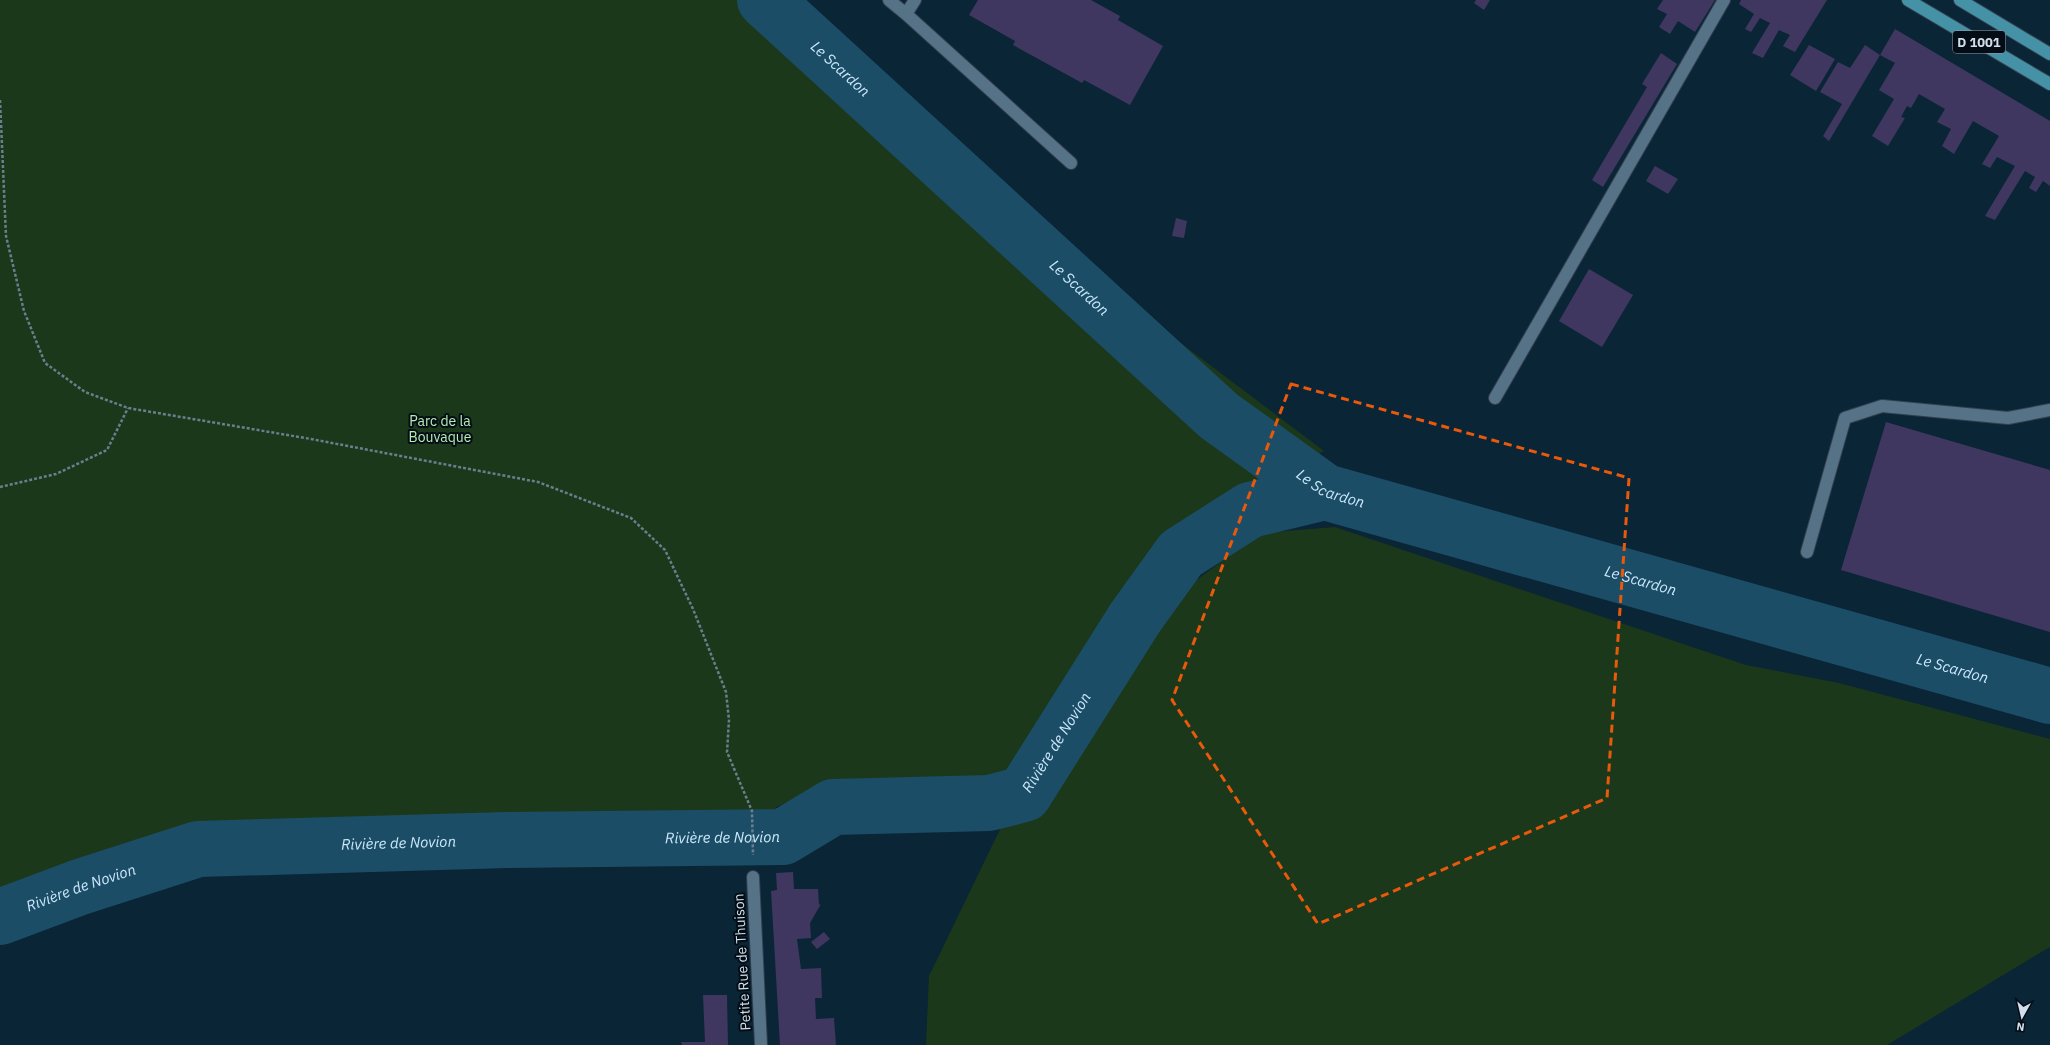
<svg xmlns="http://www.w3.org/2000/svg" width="2050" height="1045" font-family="'IBM Plex Sans',sans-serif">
<rect width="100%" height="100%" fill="#0a2536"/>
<!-- green -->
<path fill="#1b381b" d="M0,0h796l341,310 187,141 -156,90 -172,245 -165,2 -55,19 -5,42 -571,17 -200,65z
M1335,527l411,138 93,18 211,56v208l-163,98h-961l3,-69 76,-157 67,-53 103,-170 85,-63z"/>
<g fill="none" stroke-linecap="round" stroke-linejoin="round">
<!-- river -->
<g stroke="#1c4d67" stroke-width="56">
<path id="s1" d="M765,0l454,416 106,76 725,204"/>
<path id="s2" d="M0,917l80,-30 118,-38 309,-9 276,-3 50,-30 156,-4 35,-9 111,-176 46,-64 69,-44 75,-18"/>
</g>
</g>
<!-- building -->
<path fill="#3f375f" d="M978,0h113l29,16 -2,4 45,26 -33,59 -46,-25 -2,3 -69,-38 2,-4 -46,-26z
M1476,0h14l-6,10 -10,-7z
M1663,0h52l-20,32 -17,-11 -8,13 -11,-7 8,-13 -10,-5z
M1741,0h86l-32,52 -12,-6 7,-11 -11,-5 -16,28 -11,-5 18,-30 -10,-5 -9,14 -6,-3 9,-15 -15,-10z
M1895,29l155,92v65l-7,-5 -7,11 -7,-4 6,-11 -10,-6 -30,49 -10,-4 30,-50 -18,-9 -7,11 -8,-4 17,-28 -26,-15 -19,33 -12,-8 9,-17 -14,-7 8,-13 -26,-15 -8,14 -4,-2 -6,11 4,1 -17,28 -16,-10 22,-37 -15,-9 16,-27 -15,-8 -51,86 -6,-5 19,-32 -22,-12 18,-30 12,6 15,-23 15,10z
M1809,45l26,14 -19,32 -26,-16z
M1661,53l16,11 -74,123 -11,-7 55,-93 -5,-3z
M1655,166l23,13 -10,15 -22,-13z
M1176,218l11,3 -3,17 -12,-2z
M1589,269l44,26 -31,52 -43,-26z
M1886,422l164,48v162l-209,-62z
M793,872l1,17h24l1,16 2,-1 -11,19 1,15 -14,1 4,30 20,-1 1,30h-7l1,21 18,-1 2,27h-56l-9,-154 6,-1 -1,-17z
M824,932l6,7 -13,10 -6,-7z
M703,995h24l1,50h-46l-1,-3h24z"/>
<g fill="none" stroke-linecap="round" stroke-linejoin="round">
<defs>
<path id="lane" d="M889,0l17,14 9,-14
M906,14l165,149
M1495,398l229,-398
M1807,552l38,-134 37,-12 126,12 42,-8"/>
<path id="street" d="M753,877l8,168"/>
<path id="primary" d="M1908,0l142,84
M1960,0l90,54"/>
</defs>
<!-- lane casing -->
<use href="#lane" stroke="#323f4e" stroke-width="14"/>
<!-- street casing -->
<use href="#street" stroke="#323f4e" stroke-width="14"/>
<!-- primary casing -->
<use href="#primary" stroke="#323f4e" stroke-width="14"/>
<!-- path -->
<path stroke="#6a7f8e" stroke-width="2.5" stroke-dasharray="3 2" stroke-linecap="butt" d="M0,100l6,136 18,75 21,52 40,29 43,16 183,31 227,43 93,36 34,32 28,59 33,83 3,28 -2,32 25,59 1,44
M0,487l56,-13 51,-24 21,-42"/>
<!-- lane -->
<use href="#lane" stroke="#567287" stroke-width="12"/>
<!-- street -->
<use href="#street" stroke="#567287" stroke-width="12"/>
<!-- primary -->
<use href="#primary" stroke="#4591a5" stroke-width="12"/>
</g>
<!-- marked area -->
<path fill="none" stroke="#e8590c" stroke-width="3" stroke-dasharray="8 5" stroke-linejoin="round" d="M1291,384l338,94 -22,320 -289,126 -146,-224z"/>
<g text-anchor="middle" stroke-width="4" stroke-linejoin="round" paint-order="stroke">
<!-- shield labels -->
<rect fill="#040d15" stroke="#93a0ab" stroke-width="1" x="1953" y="31" width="52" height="22" rx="3"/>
<g font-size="13" font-weight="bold" fill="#d0dfeb">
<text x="1979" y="47">D 1001</text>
</g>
<!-- park labels -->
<g font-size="14" fill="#b5edb3" stroke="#040d15">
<text x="440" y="426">Parc de la<tspan x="440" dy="16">Bouvaque</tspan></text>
</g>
<!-- street labels -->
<g font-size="14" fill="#d0dfeb" stroke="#040d15">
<text transform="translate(742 962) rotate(-93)" y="5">Petite Rue de Thuison</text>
</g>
<!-- water labels -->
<g font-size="15" font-style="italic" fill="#cbe8fa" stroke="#040d15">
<text dy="5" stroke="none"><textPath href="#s1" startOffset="102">Le Scardon</textPath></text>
<text dy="5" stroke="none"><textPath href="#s1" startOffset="426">Le Scardon</textPath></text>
<text dy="5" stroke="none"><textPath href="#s1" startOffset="750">Le Scardon</textPath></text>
<text dy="5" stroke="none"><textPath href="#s1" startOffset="1074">Le Scardon</textPath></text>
<text dy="5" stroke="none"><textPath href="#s1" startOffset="1398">Le Scardon</textPath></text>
<text dy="5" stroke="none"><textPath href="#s2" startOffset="1106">Rivière de Novion</textPath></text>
<text dy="5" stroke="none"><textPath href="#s2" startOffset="734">Rivière de Novion</textPath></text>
<text dy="5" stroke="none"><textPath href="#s2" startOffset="410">Rivière de Novion</textPath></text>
<text dy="5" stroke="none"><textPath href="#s2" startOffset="86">Rivière de Novion</textPath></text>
</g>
</g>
<!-- north arrow -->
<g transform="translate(2022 1017) rotate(188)" stroke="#040d15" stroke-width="3" paint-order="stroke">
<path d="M0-3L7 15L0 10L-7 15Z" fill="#d0dfeb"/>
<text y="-6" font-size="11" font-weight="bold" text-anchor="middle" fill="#d0dfeb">N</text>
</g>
</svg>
